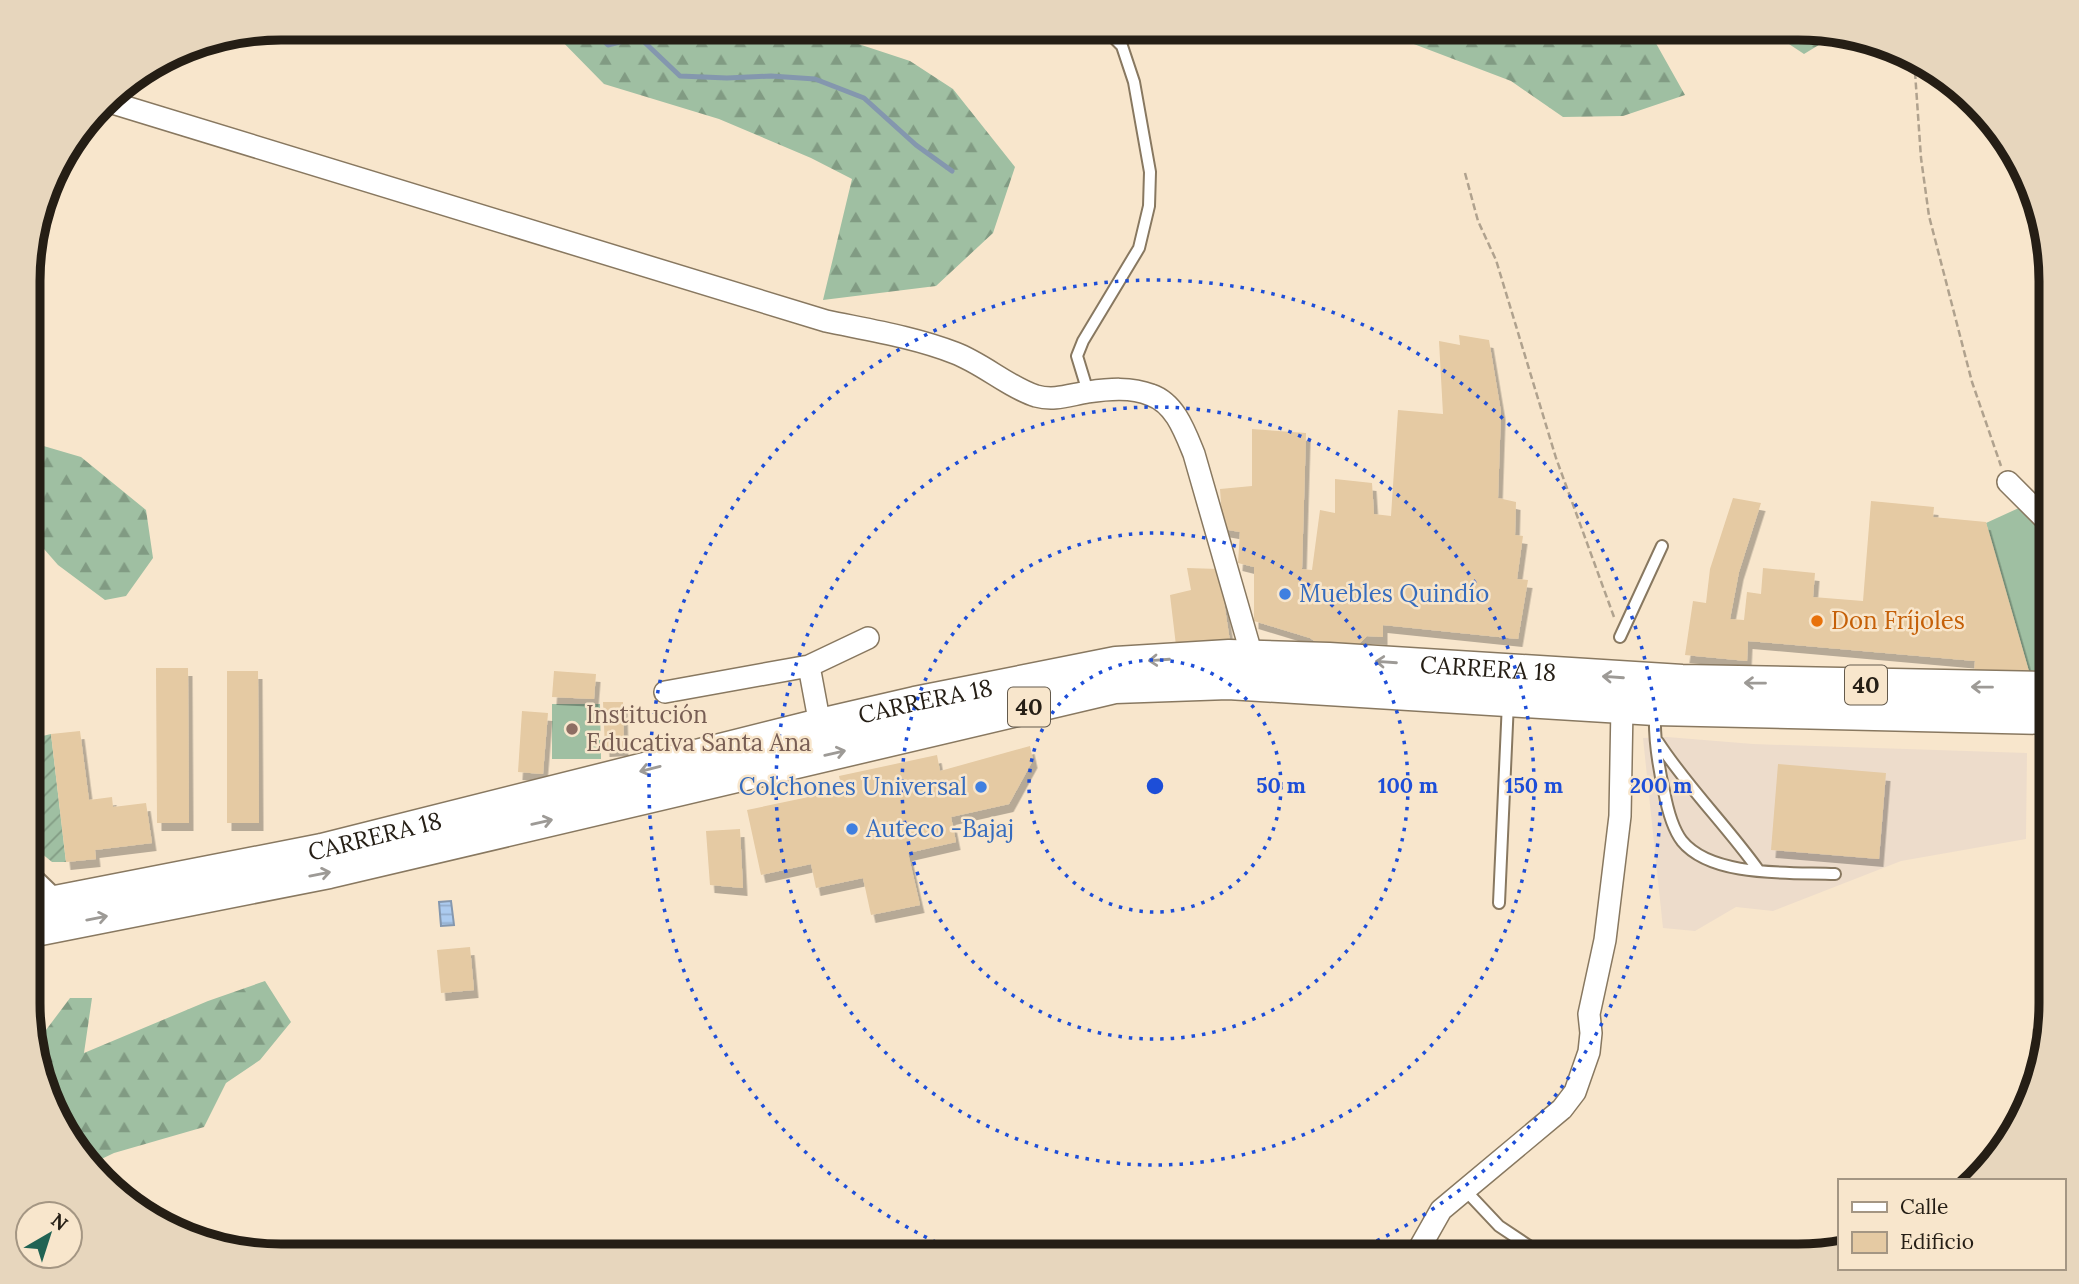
<svg xmlns="http://www.w3.org/2000/svg" width="2079" height="1284" font-family="Lora,serif">
<defs>
<pattern id="forest-firs" width="22" height="20" patternUnits="userSpaceOnUse" patternTransform="scale(1.75)"><rect width="22" height="20" fill="#9fbfa2"/><path d="M5 1l3.5 6h-7zM16 11l3.5 6h-7z" fill="#819b83"/></pattern>
<pattern id="garden-furrows" width="10" height="10" patternUnits="userSpaceOnUse" patternTransform="scale(1.75)"><rect width="10" height="10" fill="#9fbfa2"/><path d="M-1 1l2-2M0 10L10 0M9 11l2-2" fill="none" stroke="#819b83"/></pattern>
<pattern id="water-rules" width="6" height="5" patternUnits="userSpaceOnUse" patternTransform="scale(1.75)"><rect width="6" height="5" fill="#accbef"/><path d="M0 2.5h6" fill="none" stroke="#94aecc"/></pattern>
<filter id="shadow"><feDropShadow dx="4.5" dy="8" stdDeviation="0" flood-color="#0004"/></filter>
</defs>
<rect width="100%" height="100%" fill="#f8e6cc"/>
<!-- industrial -->
<path fill="#eddccb" d="M1667,737l86,7 274,9 -1,86 -125,22 -128,50 -37,-4 -41,24 -32,-3 -20,-190z"/>
<!-- grass -->
<path fill="#9fbfa2" d="M2021,507l29,29v139h-20l-44,-152z
M552,704h48l1,55h-49z"/>
<!-- forest -->
<path fill="url(#forest-firs)" d="M549,28h261l100,33 43,28 62,78 -22,66 -57,53 -113,14 29,-121 -41,-21 -92,-39 -115,-35z
M1391,28h272l-10,10 32,57 -62,21 -60,1 -52,-36 -113,-43z
M1765,28h33l39,6 -33,20z
M30,442l51,15 65,53 7,48 -27,38 -21,4 -47,-35 -28,-32z
M265,981l26,41 -31,38 -34,23 -22,44 -90,26 -21,10 -31,-33 -28,-84 36,-48h22l-8,55 124,-52z"/>
<!-- garden -->
<path fill="url(#garden-furrows)" d="M51,734l15,128h-14l-22,-18v-105z"/>
<!-- water -->
<path fill="url(#water-rules)" stroke="#8497ae" stroke-width="2" d="M451,901l3,24 -13,1 -2,-24z"/>
<g fill="none" stroke-linecap="round" stroke-linejoin="round">
<!-- stream -->
<path stroke="#8497ae" stroke-width="5" d="M590,28l18,17 31,-8 41,39 47,2 44,-2 44,3 49,19 52,47 36,26"/>
</g>
<!-- building -->
<path fill="#e5caa3" filter="url(#shadow)" d="M1459,335l30,5 12,72 -3,86 18,4 -1,33 8,1 -6,43 11,1 -10,59 -135,-14v12l-16,-1 -12,12 -29,1 -16,-11 -56,-17v-54l-16,-4 2,-31 -17,-3 -3,-40 32,-3v-57l54,4 -4,136 10,1 8,-60 15,3v-34l37,4 2,31 17,2 7,-106 45,4 -4,-73 21,4z
M1733,498l28,5 -22,69 -9,47 14,1 3,-28 14,2 2,-26 52,5 -2,24 50,4 8,-100 63,6 -1,10 53,5 44,153h-56l1,-14 -227,-20 -1,20 -62,-6 8,-54 13,2 4,-34z
M1187,568l32,1 12,79 -54,6 -7,-59 21,-5z
M156,668h32l1,155h-32z
M227,671h31l1,152h-32z
M554,671l42,3 -2,25 -42,-2z
M603,702h20l1,46 -19,1z
M522,711l26,2 -5,61 -25,-2z
M80,731l9,69 23,-3 1,10 33,-4 6,40 -57,7 1,9 -30,3 -15,-128z
M1030,746l3,14 -24,44 -58,13 5,25 -48,11 12,52 -49,10 -8,-37 -47,10 -5,-24 -50,11 -14,-65 95,-20 -3,-14 98,-21 3,16z
M1778,764l108,9 -7,86 -108,-9z
M740,829l3,59 -33,-3 -4,-54z
M470,947l4,43 -33,3 -4,-43z"/>
<g fill="none" stroke-linecap="round" stroke-linejoin="round">
<defs>
<path id="service" d="M1088,392l-11,-36 6,-15 56,-93 10,-42 1,-34 -16,-90 -12,-36 -18,-18
M1620,637l42,-91
M1655,712c-1,26 3,53 9,79 3,16 8,37 18,50 30,37 110,31 153,33
M1658,742c30,46 69,84 101,129
M30,869l28,27
M1499,903l9,-201
M1466,1191l33,35 45,30"/>
<path id="minor" d="M106,101l720,220c43,9 88,16 129,32 27,10 55,35 81,43 19,5 33,-1 52,-4 21,-3 43,-5 63,3 24,8 34,37 43,59l58,202
M2008,482l42,42
M809,666l11,59
M665,692l144,-26 59,-28
M1415,1256l26,-46 121,-101 13,-17 14,-40 2,-19 -2,-19 16,-74 15,-124 2,-109"/>
<g id="primary">
<path id="s1" d="M30,907l292,-57 498,-125 95,-22 201,-40 113,-7 100,3 353,22 368,7"/>
<path d="M30,931l299,-59 786,-185 113,-4 427,26 395,9"/>
</g>
</defs>
<!-- service casing -->
<use href="#service" stroke="#887860" stroke-width="14"/>
<!-- minor casing -->
<use href="#minor" stroke="#887860" stroke-width="24"/>
<!-- primary casing -->
<use href="#primary" stroke="#887860" stroke-width="35"/>
<!-- path -->
<path stroke="#b0a28e" stroke-width="2.5" stroke-dasharray="7 3.5" stroke-linecap="butt" d="M1915,72l6,86 8,58 43,166 29,84
M1465,173l13,48 18,39 60,198 58,159"/>
<!-- service -->
<use href="#service" stroke="#fff" stroke-width="10"/>
<!-- minor -->
<use href="#minor" stroke="#fff" stroke-width="21"/>
<!-- primary -->
<use href="#primary" stroke="#fff" stroke-width="32"/>
</g>
<!-- one-way arrows -->
<defs><path id="oneway-shaft" d="M-6 0H5M1.5-3L5.5 0L1.5 3" fill="none" stroke-width="1.6" stroke-linecap="round" stroke-linejoin="round" transform="scale(1.75)"/></defs>
<g stroke="#9d9a96">
<use href="#oneway-shaft" transform="translate(1159 660) rotate(176)"/>
<use href="#oneway-shaft" transform="translate(1386 662) rotate(-176)"/>
<use href="#oneway-shaft" transform="translate(1613 677) rotate(-176)"/>
<use href="#oneway-shaft" transform="translate(1755 683) rotate(-179)"/>
<use href="#oneway-shaft" transform="translate(1982 687) rotate(-179)"/>
<use href="#oneway-shaft" transform="translate(835 753) rotate(-13)"/>
<use href="#oneway-shaft" transform="translate(650 769) rotate(166)"/>
<use href="#oneway-shaft" transform="translate(542 822) rotate(-13)"/>
<use href="#oneway-shaft" transform="translate(320 874) rotate(-11)"/>
<use href="#oneway-shaft" transform="translate(97 918) rotate(-11)"/>
</g>
<!-- distance rings -->
<g fill="none" stroke="#1d4ed8" stroke-width="3.5" stroke-dasharray="3.5 7">
<circle cx="1155" cy="786" r="126"/>
<circle cx="1155" cy="786" r="253"/>
<circle cx="1155" cy="786" r="379"/>
<path d="M965 1255A506 506 0 1 1 1345 1255"/>
</g>
<!-- markers -->
<g fill="#3f7fe0" stroke="#f8e6cc" stroke-width="2.5">
<circle cx="1285" cy="594" r="7"/>
<circle cx="981" cy="787" r="7"/>
<circle cx="852" cy="829" r="7"/>
</g>
<circle fill="#e8710a" stroke="#f8e6cc" stroke-width="2.5" cx="1817" cy="621" r="7"/>
<circle fill="#8d6e63" stroke="#f8e6cc" stroke-width="2.5" cx="572" cy="729" r="7"/>
<g text-anchor="middle" stroke-width="5" stroke-linejoin="round" paint-order="stroke">
<!-- shield labels -->
<g fill="#f8e6cc" stroke="#645a4c" stroke-width="2">
<rect x="1845" y="665.5" width="42" height="39" rx="5"/>
<rect x="1008" y="687.5" width="42" height="39" rx="5"/>
</g>
<g font-size="23" font-weight="bold" fill="#251e15">
<text x="1866" y="693">40</text>
<text x="1029" y="715">40</text>
</g>
<!-- shop labels -->
<g font-size="24" fill="#366cbe" stroke="#f8e6cc" text-anchor="start">
<text x="1299" y="602">Muebles Quindío</text>
<text x="967" y="795" text-anchor="end">Colchones Universal</text>
<text x="866" y="837">Auteco -Bajaj</text>
</g>
<!-- food labels -->
<g font-size="24" fill="#c56008" stroke="#f8e6cc" text-anchor="start">
<text x="1831" y="629">Don Fríjoles</text>
</g>
<!-- street labels -->
<g font-size="24" fill="#251e15" stroke="#f8e6cc">
<text dy="8" stroke="none"><textPath href="#s1" startOffset="1486">CARRERA 18</textPath></text>
<text dy="8" stroke="none"><textPath href="#s1" startOffset="919">CARRERA 18</textPath></text>
<text dy="8" stroke="none"><textPath href="#s1" startOffset="352">CARRERA 18</textPath></text>
</g>
<!-- education labels -->
<g font-size="24" fill="#785e54" stroke="#f8e6cc" text-anchor="start">
<text x="586" y="723">Institución<tspan x="586" dy="28">Educativa Santa Ana</tspan></text>
</g>
</g>
<!-- crop -->
<path d="M0 0H2079V1284H0ZM281 40H1798A241 241 0 0 1 2039 281V1003A241 241 0 0 1 1798 1244H281A241 241 0 0 1 40 1003V281A241 241 0 0 1 281 40Z" fill="#e7d6bd" fill-rule="evenodd"/>
<path fill="none" stroke="#251e15" stroke-width="9" d="M281 40H1798A241 241 0 0 1 2039 281V1003A241 241 0 0 1 1798 1244H281A241 241 0 0 1 40 1003V281A241 241 0 0 1 281 40Z"/>
<circle cx="1155" cy="786" r="10" fill="#1d4ed8" stroke="#f8e6cc" stroke-width="3.5"/>
<g font-size="21" text-anchor="middle" font-weight="bold" fill="#1d4ed8" stroke="#f8e6cc" stroke-width="5" stroke-linejoin="round" paint-order="stroke">
<text x="1281" y="793">50 m</text>
<text x="1408" y="793">100 m</text>
<text x="1534" y="793">150 m</text>
<text x="1661" y="793">200 m</text>
</g>
<!-- legend -->
<rect x="1838" y="1179" width="228" height="91" fill="#f8e6cc" stroke="#a49683" stroke-width="2"/>
<rect x="1852" y="1202" width="35" height="10" fill="#ffffff" stroke="#a49683" stroke-width="2"/>
<text x="1900" y="1214" font-size="21" fill="#251e15">Calle</text>
<rect x="1852" y="1232" width="35" height="21" fill="#e5caa3" stroke="#a49683" stroke-width="2"/>
<text x="1900" y="1249" font-size="21" fill="#251e15">Edificio</text>
<!-- north arrow -->
<g transform="translate(49 1235) rotate(39)"><circle r="33" fill="#f8e6cc" stroke="#a49683" stroke-width="2"/>
<path d="M0-5L12 26L0 18L-12 26Z" fill="#206354"/>
<text y="-10" font-size="19" font-weight="bold" text-anchor="middle" fill="#251e15">N</text>
</g>
</svg>
